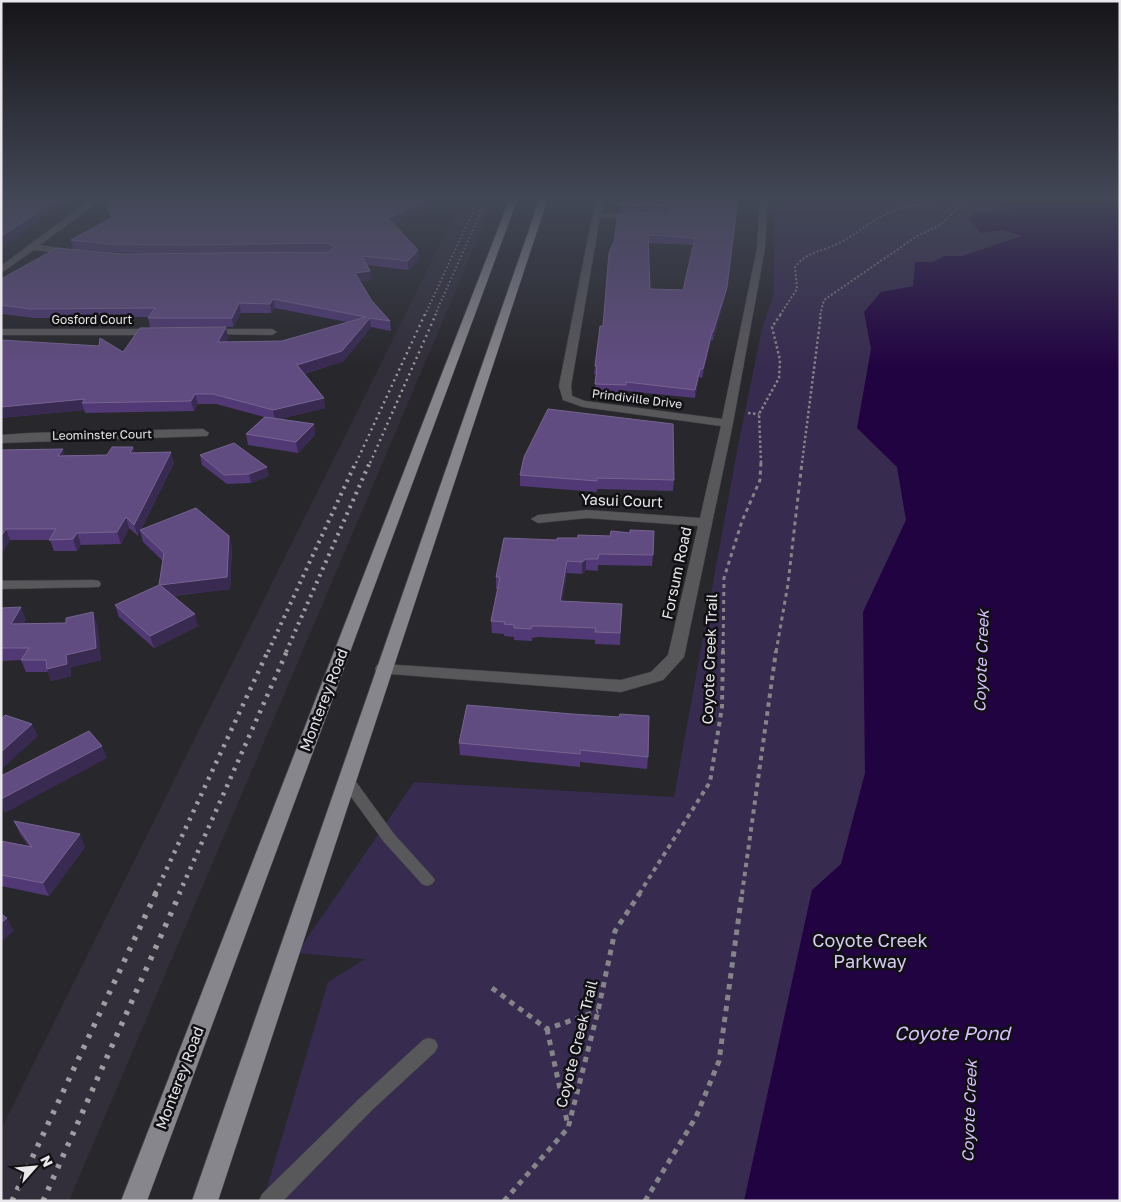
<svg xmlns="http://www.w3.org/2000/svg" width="1121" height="1202" font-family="'Golos Text',sans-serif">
<rect width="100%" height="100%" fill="#28272c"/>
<!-- built -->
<path fill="#322e3a" d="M463,198h32l-426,1003h-68v-72z"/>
<!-- green -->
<path fill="#382b50" d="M777,198h343v1003h-857l65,-219 37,-23 -68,-6 117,-171 260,15 63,-346 25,-123 12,-34v-78z"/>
<!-- water -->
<path fill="#220342" d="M986,198h134v1003h-376l68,-311 29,-26 24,-91 -2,-161 43,-92 -9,-53 -40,-39 14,-79 -7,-37 17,-20 32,-6 2,-24h18l11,-6h18l60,-20 -19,-6 -22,3 -13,-15 7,-6 38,-2 -30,-9z"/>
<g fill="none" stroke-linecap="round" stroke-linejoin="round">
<defs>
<path id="service" d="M346,774l5,1 43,59 38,42 3,4 -3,4 -5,2 -5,-2 -38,-42 -43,-59 -2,-4 2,-4z
M429,1038l6,2 3,6 -3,6 -63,58 -89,91h-24l3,-7 98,-96 63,-58z"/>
<path id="minor" d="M93,198h42l1,2 -4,2h-34l-58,43 36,6v4l-42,-5 -33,23v-7z
M596,198h8l-3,15 36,1 4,2 -4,2 -37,-1 -29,169 1,10 13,5 137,18 35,-171 3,-50h8l-3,50 -32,175 -49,234 -21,23 -42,12 -244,-19 -2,-4 2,-4 6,-1 238,16 30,-8 17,-17 30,-129 -111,-8 -49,5 -7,-4 7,-4 49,-5 113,8 21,-92 -138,-19 -20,-7 -4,-14z
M1,329h155l5,3 -5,3h-155z
M206,329h66l5,3 -5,3 -70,-1 -1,-2z
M203,429l6,4 -2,3 -206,7v-8l28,-2z
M94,580l5,1 2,3 -2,3 -98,2v-8z"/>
<path id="primary" d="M510,198h8l-371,1003h-26z
M540,198h8l-330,1003h-26z"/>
</defs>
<!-- service casing -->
<use href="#service" stroke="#434247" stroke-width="1"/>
<!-- minor casing -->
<use href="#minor" stroke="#434247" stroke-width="1"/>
<!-- primary casing -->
<use href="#primary" stroke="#434247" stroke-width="1"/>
<!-- path-far4 -->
<path stroke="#858488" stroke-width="2" stroke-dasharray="2 2" stroke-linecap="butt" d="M907,198l22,3
M780,315l17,-26 -2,-22c12,-16 27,-15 44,-24 20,-10 36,-26 57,-33 14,-5 24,-3 37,-12
M820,315l4,-15 93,-64 23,-11 29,-27"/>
<!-- path-far3 -->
<path stroke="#858488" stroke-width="2.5" stroke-dasharray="2.5 2.5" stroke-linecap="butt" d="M748,413l11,1
M761,463l-2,-49 20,-36 1,-18 -8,-33 9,-13
M802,463l19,-149"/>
<!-- path-far2 -->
<path stroke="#858488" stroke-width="3" stroke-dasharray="4 4" stroke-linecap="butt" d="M723,652l1,-74 18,-57 18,-41 1,-18
M776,652l12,-68 14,-122"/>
<!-- path-far1 -->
<path stroke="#858488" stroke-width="4" stroke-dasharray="4.5 4.5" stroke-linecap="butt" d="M639,894l71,-112 12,-75 1,-56
M742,894l34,-243"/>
<!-- path -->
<path stroke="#858488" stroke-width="5" stroke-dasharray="5.5 5.5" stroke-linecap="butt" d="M492,988l55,41 51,-18
M547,1029l21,97
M504,1201l64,-73 30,-117 17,-80 25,-38
M645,1201l51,-84 23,-56 23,-168"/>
<!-- service -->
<use href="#service" fill="#58575a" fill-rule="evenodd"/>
<!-- minor -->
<use href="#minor" fill="#58575a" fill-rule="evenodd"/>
<!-- primary -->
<use href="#primary" fill="#88868d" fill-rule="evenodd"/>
<!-- rail-far4 -->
<path stroke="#9e9da1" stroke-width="2" stroke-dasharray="1 3" stroke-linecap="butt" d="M425,315l54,-117
M435,315l52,-117"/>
<!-- rail-far3 -->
<path stroke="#9e9da1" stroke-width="2.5" stroke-dasharray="2 4" stroke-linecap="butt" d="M356,463l69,-149
M370,463l66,-149"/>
<!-- rail-far2 -->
<path stroke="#9e9da1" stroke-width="4" stroke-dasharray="2.5 5" stroke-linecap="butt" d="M268,652l88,-190
M286,652l84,-190"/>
<!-- rail-far1 -->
<path stroke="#9e9da1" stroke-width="4.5" stroke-dasharray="3 6" stroke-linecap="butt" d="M155,894l113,-243
M179,894l108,-243"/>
<!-- rail -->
<path stroke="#9e9da1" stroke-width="5.5" stroke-dasharray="4 8" stroke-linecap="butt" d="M12,1201l144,-308
M43,1201l137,-308"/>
</g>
<!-- wall -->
<path fill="#503974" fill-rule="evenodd" d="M615,198h123l-12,96 -13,46h-2l-9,38 -3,-1 -4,21 -69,-7v3l-31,-1 1,-19h-2l1,-8 8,-40 6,-73 59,-39 -49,-2v-7h-4zM648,243l46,2 -11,45 -33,-1z
M107,205l324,2 -37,17 25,35 -11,11 -41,-5 3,6 1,9 -11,1 12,20 18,20 1,10 -20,-4 -27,34 -40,13 21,34 -45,11 34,5 1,11 -17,18 -50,-8 -2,-11 18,-17 -48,-13h-18l-4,7 -109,2 -1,-3 -83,8 122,-66 105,-15 -2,5 56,-1 65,-19 -72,-14 -4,5h-30l-8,14h-83l-2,-10 -114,1 -32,-4 -1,-35 121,-25h51l-61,-2 -39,-3 -2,-9 40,-22 -2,-5zM330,251l-1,1 -104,1z
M133,447l2,6 39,10 -33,67 88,6 3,12 -2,41 -57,7 25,30 -44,22 -35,-31 -4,-12 44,-20 4,-24 -20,-19 -3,-11 -2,5 -9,-8 -8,16 -40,1 -4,6h-23l-4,-11h-40l-8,13h-1v-103l64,5h42z
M200,455l69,21 -18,7 -24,1 -25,-19z
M520,475l154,5 -1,11 -76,-2v3l-77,-6z
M504,538l149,17 -1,11 -54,-1v6l-12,-1 -4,4 -15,-1 -5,28 60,3 -2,41 -25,-1v-4l-56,-3 -7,1v3l-18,-1v-3l-10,-1v-2l-12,-1 -1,-12 7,-32h-2v-12z
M1,608l25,11 -2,4h42l31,1 4,36 -30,7v9l-20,5 -3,-9h-22l-5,-12 -20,1z
M467,705l181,52 -1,12 -67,-7v5l-120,-12 -1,-12z
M14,821l71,26 -36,49 -48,-10v-45l28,5 -9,-12z"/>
<!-- shaded-wall -->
<path fill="#392a52" d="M58,198h13l-70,50v-11z
M738,198l-12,96 -13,46v-8z
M431,199v8l-42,19 -1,-8z
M418,250l1,9 -11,11v-9z
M370,271l1,9 -15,2 -1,-9z
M273,299l2,9 -4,5 -1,-9z
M239,303l2,10 -8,14 -1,-9z
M370,318l1,9 -27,34 -45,14 -2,-10z
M226,327l2,10 -8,15 -2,-10z
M712,332l-1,8 -9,38 1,-9z
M700,369l-1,8 -4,21v-8z
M195,394l3,10 -4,7 -3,-10z
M324,398l1,10 -50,12 -2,-10z
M85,399l-3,4 2,7 -83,8v-11z
M314,424l1,11 -17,18 -2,-11z
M133,447l3,10 -6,-4z
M63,449l3,11 -8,-4z
M171,452l3,11 -36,73 -4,-11z
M267,467l2,9 -18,7 -2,-9z
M126,517l3,11 -8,16 -4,-12z
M6,529l4,11 -8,13 -1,-2v-15z
M77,533l4,12 -4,6 -4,-12z
M229,536l3,12 -2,41 -67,8 -3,-12z
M586,559v11l-4,4v-12z
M567,561v12l-7,40v-12z
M21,607l5,12 -10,17 -5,-12z
M93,612l4,12 4,36 -30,7v9l-20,5 -4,-12 19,-14z
M195,614l3,12 -44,22 -4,-12z
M32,724l6,12 -37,34v-18z
M102,746l5,12 -102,55 -4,-7v-7z
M80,834l5,13 -36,49 -6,-13z
M7,918l7,13 -13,11v-19z"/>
<!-- building -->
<path fill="#614c81" stroke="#766491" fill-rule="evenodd" d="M1,198h57l-57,39z
M115,198h311l5,1 -43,19 30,32 -10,11 -46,-5 8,15 -15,2 17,28 18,20 -20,-3 -28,33 -45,14 27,33 -51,12 -60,-16h-18l-4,7 -109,2 3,-4 -84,8v-67l98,6 1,-8 23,14 17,-24 86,-1 -8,15 64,-1 84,-24 -93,-18 -3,5 -31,-1 -7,15h-84l7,-10 -124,1 -30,-4v-2l2,-1h-2v-23l56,-31 65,6 207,-2 6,-5 -6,-4 -147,2 -72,-1 -39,-4 42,-23 -6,-12z
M615,198h123l-11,89 -14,45h-1l-9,37h-3l-5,21 -69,-8v3l-31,-1 2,-18h-2l5,-40h3l6,-73 5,-11 4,-29 49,1 6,-3 -6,-5 -48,-1 2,-6zM648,235l47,3 -12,52 -33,-1z
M548,409l125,15 1,56 -77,-2v3l-77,-6 4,-18z
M265,417l49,7 -18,18 -50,-8z
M234,443l33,24 -18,7 -25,1 -24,-20z
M112,447h21l-3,6 41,-1 -37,73 -8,-8 -9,15 -40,1 -4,6 -24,1 7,-11h-50l-5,7v-86l62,-1 -5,7 49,-1z
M196,508l33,28 -2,41 -67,8 35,29 -45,22 -35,-31 44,-20 5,-32 -24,-23z
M630,530l24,1 -1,24 -54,-1 -1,5h-12l-4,3 -15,-1 -7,40 62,3 -2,29 -25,-1 1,-4 -57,-2h-7l-1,3 -17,-1v-3l-10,-1 1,-2 -14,-1 9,-44h-4l8,-39 53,2v-2h21v-3l32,1 1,-5 19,2z
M21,607l-10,17 55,-1v-5l27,-6 3,36 -30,7 1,9 -20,5 -1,-9h-25l8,-12h-28v-40z
M467,705l105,9 47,3 1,-3 29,2 -1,41 -68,-7v4l-121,-11z
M5,715l27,9 -31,28v-33z
M89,731l13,15 -101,53v-23z
M14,821l66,13 -37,49 -42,-8v-34l31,6z
M1,914l6,4 -6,5z"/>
<!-- sky -->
<linearGradient id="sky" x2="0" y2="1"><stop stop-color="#161518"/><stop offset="0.54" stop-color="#424756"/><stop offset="1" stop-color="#424756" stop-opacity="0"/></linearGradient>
<rect width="1121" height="367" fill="url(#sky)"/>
<g text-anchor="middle" stroke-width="5" stroke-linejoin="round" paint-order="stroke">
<!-- far-street labels -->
<g font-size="12" fill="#e9e7eb" stroke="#111013">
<text x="92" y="324">Gosford Court</text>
<text transform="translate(637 399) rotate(7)" y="4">Prindiville Drive</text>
<text transform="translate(102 435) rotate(-1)" y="4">Leominster Court</text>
</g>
<!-- street labels -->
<g font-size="15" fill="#e9e7eb" stroke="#111013">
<text transform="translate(622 501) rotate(2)" y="5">Yasui Court</text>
<text transform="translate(677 573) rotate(-78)" y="5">Forsum Road</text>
<text transform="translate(710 659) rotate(-88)" y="5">Coyote Creek Trail</text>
<text transform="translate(324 700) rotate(-69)" y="5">Monterey Road</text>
<text transform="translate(577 1044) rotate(-76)" y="5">Coyote Creek Trail</text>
<text transform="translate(180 1078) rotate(-69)" y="5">Monterey Road</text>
</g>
<!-- water labels -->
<g font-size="16" font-style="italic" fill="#d5c2fc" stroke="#111013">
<text transform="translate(981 661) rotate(-88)" y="6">Coyote Creek</text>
<text transform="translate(969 1111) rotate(-88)" y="6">Coyote Creek</text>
</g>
<!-- near-park labels -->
<g font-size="18" fill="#d8ccf3" stroke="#111013">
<text x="870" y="947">Coyote Creek<tspan x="870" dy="21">Parkway</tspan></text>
</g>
<!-- near-water labels -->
<g font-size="19" font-style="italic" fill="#d5c2fc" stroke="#111013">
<text x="952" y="1040">Coyote Pond</text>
</g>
</g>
<!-- border -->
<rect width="1121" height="1202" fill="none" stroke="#e9e7eb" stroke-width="5"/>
<!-- north arrow -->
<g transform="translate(35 1167) rotate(63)" stroke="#111013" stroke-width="4" paint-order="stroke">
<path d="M0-4L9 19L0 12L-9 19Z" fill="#e9e7eb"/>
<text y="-8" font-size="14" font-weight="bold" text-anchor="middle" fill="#e9e7eb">N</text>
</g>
</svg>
